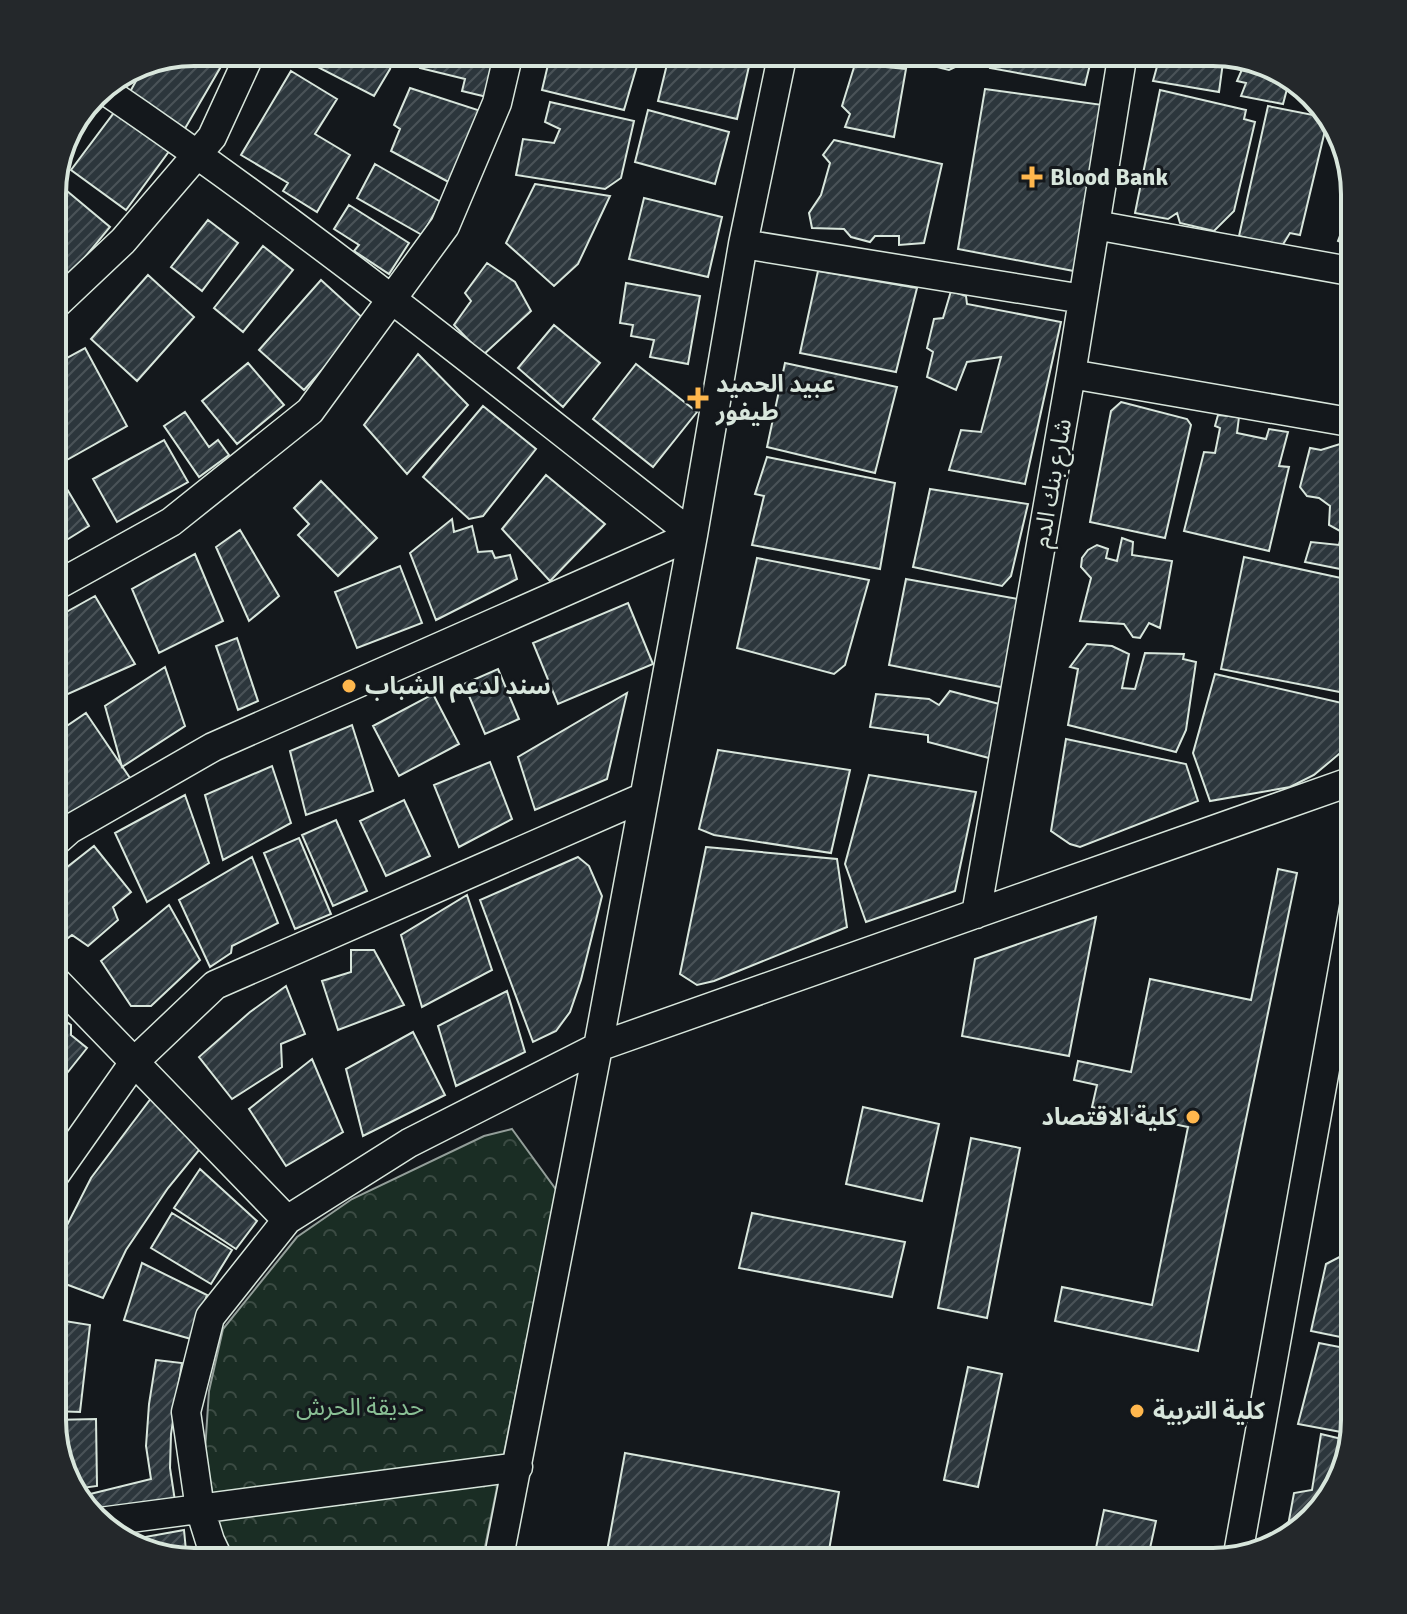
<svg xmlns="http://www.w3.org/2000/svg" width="1407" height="1614" font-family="Signika,'Noto Sans Arabic',sans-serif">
<defs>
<pattern id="park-crowns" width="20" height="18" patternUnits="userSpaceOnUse" patternTransform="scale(2)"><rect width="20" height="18" fill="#1a2d24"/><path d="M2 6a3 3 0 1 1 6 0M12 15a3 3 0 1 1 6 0" fill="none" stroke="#3b4b43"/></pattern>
<pattern id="building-hatch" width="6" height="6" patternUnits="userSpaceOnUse" patternTransform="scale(2)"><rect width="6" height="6" fill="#2c363c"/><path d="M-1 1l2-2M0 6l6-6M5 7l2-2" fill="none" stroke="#4a5358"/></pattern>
</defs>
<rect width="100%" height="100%" fill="#14181c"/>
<!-- park -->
<path fill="url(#park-crowns)" stroke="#939e99" stroke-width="2" d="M512,1129l45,62 -75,371h-247l-17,-35 -13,-76 4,-60 14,-62 74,-92 55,-38 132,-63z"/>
<!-- building -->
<path fill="url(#building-hatch)" stroke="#d8e6dc" stroke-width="2" d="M194,52h11l18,11 -40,69 -57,-33 15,-27z
M306,52h89l-5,17 -16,27 -70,-36z
M423,52h78l-10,46 -29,-7 3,-12 -45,-11z
M551,52h90l-17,58 -82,-20z
M670,52l82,1 -15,66 -79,-18z
M876,52h94l-2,9 -19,9z
M993,52h100l-8,33 -95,-17z
M1161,52h61l9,3 -2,9 -6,-2 -4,30 -66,-11z
M1240,57l36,10 14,11 -7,26 -42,-8 5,-13 -9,-2 7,-16 -5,-1z
M855,64l51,5 -12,68 -49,-10 5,-13 -8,-8z
M291,71l46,28 -22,35 35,21 -33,57 -34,-21 5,-8 -47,-28z
M109,84l-31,47 -8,-4 30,-40z
M410,88l77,25 -31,73 -65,-35 9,-22 -6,-4z
M985,89l118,16 -24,167 -121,-23z
M1160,90l86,20 -2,9 11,3 -21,89 -20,20 -34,-8 -3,-10 -9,6 -33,-6z
M550,102l84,19 -13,57 -16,11 -89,-14 7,-36 31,4 6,-14 -15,-7z
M1268,106l60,12 -28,117 -10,-2 -13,21 -19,-13 -19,-5z
M116,110l54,40 -44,60 -55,-40z
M648,110l81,22 -14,52 -80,-22z
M834,140l108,24 -18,79 -25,2v-9h-24l-5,6 -19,-5 -7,-8 -32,-1 -3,-15 12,-18 9,-32 -7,-8z
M375,164l66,38 -19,33 -65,-37z
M535,184l75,12 -32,68 -24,22 -48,-43z
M61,186l49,41 -54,65 -4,-3v-94z
M1355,196v52l-17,-7z
M644,198l78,19 -14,60 -79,-18z
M349,205l60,38 -20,31 -35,-23 5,-6 -25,-16z
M208,220l30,23 -36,48 -31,-24z
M263,246l30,24 -50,62 -29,-24z
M487,263l28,19 16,29 -48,44 -29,-30 17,-24 -6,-8z
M818,271l99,17 -21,84 -96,-19z
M148,275l46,42 -57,64 -46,-42z
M321,280l45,41 -62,69 -45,-40z
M626,283l74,13 -12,68 -38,-7 4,-17 -23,-4 2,-11 -13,-2z
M951,291l15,5 1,8 94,18 -36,162 -76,-14 12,-40 20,2 20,-75 -34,5 -11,28 -29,-13 6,-25 -6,-4 7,-29 9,-1z
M554,325l46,38 -37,44 -45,-39z
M85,348l42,78 -69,39 -6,-10v-89z
M418,354l50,51 -61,69 -43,-49z
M248,363l36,42 -47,39 -35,-43z
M785,363l112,24 -22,86 -108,-26z
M636,364l61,48 -44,55 -60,-48z
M1121,402l66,17 4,6 -26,113 -75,-16 21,-111z
M483,406l53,43 -53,67 -14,3 -46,-42z
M185,412l24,35 9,-7 11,15 -30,22 -35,-51z
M1218,415l21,2 -2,16 29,6 3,-10 19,3 -9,34 10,1 -20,84 -85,-20 20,-79 11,1 5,-25 -5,-2z
M164,440l24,42 -71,40 -24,-43z
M1340,444l15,3v125l-50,-10 6,-20 28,3 3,-13 -13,-7 1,-19 -11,-8 -12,-2 -7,-9 10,-39 11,2z
M767,457l128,26 -15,86 -128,-24 12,-49 -9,-2z
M546,475l59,49 -55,57 -48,-52z
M321,481l56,57 -39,38 -40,-41 11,-11 -15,-16z
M64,484l25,42 -37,23v-58z
M930,489l98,15 -17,72 -9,10 -89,-19z
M452,519l2,13 18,-6 6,26 14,-1 3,7 15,-3 7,24 -81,41 -26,-67z
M240,530l39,66 -30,25 -33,-74z
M1122,538l11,4 -1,13 40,6 -12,67 -11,-5 -9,15 -7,-1 -9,-13 -44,-3 11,-43 -10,-11 1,-9 6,-8 9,-5 11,4 -2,9 11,3z
M195,554l28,67 -64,32 -27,-64z
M1244,557l111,24v114l-134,-26z
M757,558l112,22 -24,85 -11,9 -97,-26z
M400,566l22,57 -65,25 -22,-56z
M906,579l117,21 -17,88 -117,-23z
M95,596l40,68 -76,34 -7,-13v-65z
M628,603l25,61 -95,40 -25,-61z
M237,638l21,63 -20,9 -22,-64z
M1087,644l25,2 17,8 -7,34 13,1 10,-36 39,1 -1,5 13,3 -10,68 -10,22 -108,-27 10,-56 -8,-2z
M165,667l20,59 -63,41 -17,-61z
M498,669l21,50 -34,15 -21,-50z
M1215,674l140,32v15l-10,28 -31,26 -24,12 -80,14 -17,-48z
M950,691l53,14 -6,33 -8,20 -61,-16v-7l-58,-8 6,-33 53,5 10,6z
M627,693l-20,86 -72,31 -17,-53z
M433,694l26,50 -60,32 -26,-50z
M86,713l44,65 -78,52v-94z
M352,725l21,66 -67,24 -16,-64z
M1066,739l120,25 12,37 -118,46 -10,-3 -19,-13z
M718,750l132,20 -19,83 -117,-18 -15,-6z
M490,762l22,57 -53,28 -25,-62z
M272,766l19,57 -68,37 -18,-65z
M869,775l107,17 -21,99 -89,31 -21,-58z
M185,795l24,68 -62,39 -32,-69z
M404,800l26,56 -44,20 -26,-55z
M336,820l31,71 -34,15 -31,-71z
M299,838l32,76 -36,15 -31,-76z
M94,846l37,46 -18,15 5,13 -30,26 -16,-11 -17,13 -3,-4v-65z
M706,847l131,12 10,68 -133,54 -17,4 -17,-11z
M252,857l26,66 -46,23 -1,7 -21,14 -31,-67z
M578,857l11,9 13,30 -21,84 -11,32 -14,19 -23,11 -53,-142z
M1278,869l19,4 -99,478 -143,-30 7,-34 90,18 36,-178 -96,-20 5,-22 -23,-5 4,-19 53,11 19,-93 101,21z
M467,895l25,75 -70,37 -21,-72z
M169,905l31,55 -49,46h-20l-30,-45z
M1096,917l-27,139 -107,-20 13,-77z
M351,950h23l30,55 -66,25 -16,-49 29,-9z
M286,986l19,48 -24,10 1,23 -50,32 -33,-42 51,-45z
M507,991l18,61 -69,34 -18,-60z
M61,1018l10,7v10l16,13 -35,44v-68z
M413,1032l32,63 -82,41 -17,-67z
M312,1059l31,73 -57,34 -37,-57z
M155,1093l49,51 -36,44 -42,62 -23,48 -51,-19 10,-44 29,-57z
M1355,1105v44l-9,-2z
M863,1107l76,17 -17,77 -76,-17z
M971,1138l49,10 -33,170 -49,-10z
M200,1169l57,52 -21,28 -62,-41z
M172,1213l60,37 -21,34 -60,-36z
M752,1213l153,29 -13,55 -153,-29z
M1349,1252l6,1v87l-44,-9 15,-67z
M142,1263l65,32 -16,44 -67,-19z
M52,1319l38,6 -10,87 -28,-1z
M1319,1343l36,7v71l-3,13 -54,-10z
M156,1360l26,3 -11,71 -1,34 5,33 -82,16 -12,-11 -3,-9 73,-18 -5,-33 3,-42z
M968,1367l34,7 -24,113 -34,-7z
M96,1419l1,67 -22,3 -23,-69z
M1321,1434l29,7 -10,42 -40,49 -13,-1 7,-38 18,-3z
M625,1453l214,39 -12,70h-222z
M1104,1510l52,11 -9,41h-54z
M184,1530l3,31 -56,-14 -8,-6z"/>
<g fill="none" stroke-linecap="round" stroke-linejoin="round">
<defs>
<path id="minor" d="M1095,225l260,47
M743,244l340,55
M52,308l71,-67 89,-104 39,-85
M1071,374l284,49
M52,588l119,-66 139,-111 135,-185 52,-123 12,-51
M52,845l18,-16 143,-82 480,-212c-193,-151 -384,-306 -587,-444
M976,914l95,-540 52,-322
M52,977l235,243
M52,1179l83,-118 80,-76 429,-188
M100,1522l418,-55
M1238,1554l117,-652
M220,1562l-10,-21 -10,-32 -14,-97 24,-95 77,-97 122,-77 189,-96 757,-267
M498,1562l100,-515 95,-512 50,-291 40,-192"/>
</defs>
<!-- minor casing -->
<use href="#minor" stroke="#d8e6dc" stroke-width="31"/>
<!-- minor -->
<use href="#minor" stroke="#14181c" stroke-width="28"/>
</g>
<!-- markers -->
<g fill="#ffb74d" stroke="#14181c" stroke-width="3">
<path d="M1028 165h8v8h8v8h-8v8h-8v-8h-8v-8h8z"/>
<path d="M694 386h8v8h8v8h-8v8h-8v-8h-8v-8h8z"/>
<circle cx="349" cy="686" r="8"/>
<circle cx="1193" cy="1117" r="8"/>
<circle cx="1137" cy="1411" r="8"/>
</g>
<g text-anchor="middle" stroke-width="6" stroke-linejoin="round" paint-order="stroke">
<!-- poi labels -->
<g font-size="24" font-weight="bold" fill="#d8e6dc" stroke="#14181c" text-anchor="start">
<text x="1050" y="185">Blood Bank</text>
<text x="716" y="392">عبيد الحميد<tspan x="716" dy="28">طيفور</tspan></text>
<text x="365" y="694">سند لدعم الشباب</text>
<text x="1177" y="1125" text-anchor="end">كلية الاقتصاد</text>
<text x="1153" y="1419">كلية التربية</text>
</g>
<!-- street labels -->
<g font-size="24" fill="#d8e6dc" stroke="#14181c">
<text transform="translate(1052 483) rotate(-80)" y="8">شارع بنك الدم</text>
</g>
<!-- park labels -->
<g font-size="24" fill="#8ac095" stroke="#14181c">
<text x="360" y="1415">حديقة الحرش</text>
</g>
</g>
<!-- crop -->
<path d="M0 0H1407V1614H0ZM194 66H1213A128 128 0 0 1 1341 194V1420A128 128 0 0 1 1213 1548H194A128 128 0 0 1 66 1420V194A128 128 0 0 1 194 66Z" fill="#24282b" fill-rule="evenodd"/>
<path fill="none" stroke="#d8e6dc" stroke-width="4" d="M194 66H1213A128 128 0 0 1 1341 194V1420A128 128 0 0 1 1213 1548H194A128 128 0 0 1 66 1420V194A128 128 0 0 1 194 66Z"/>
</svg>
